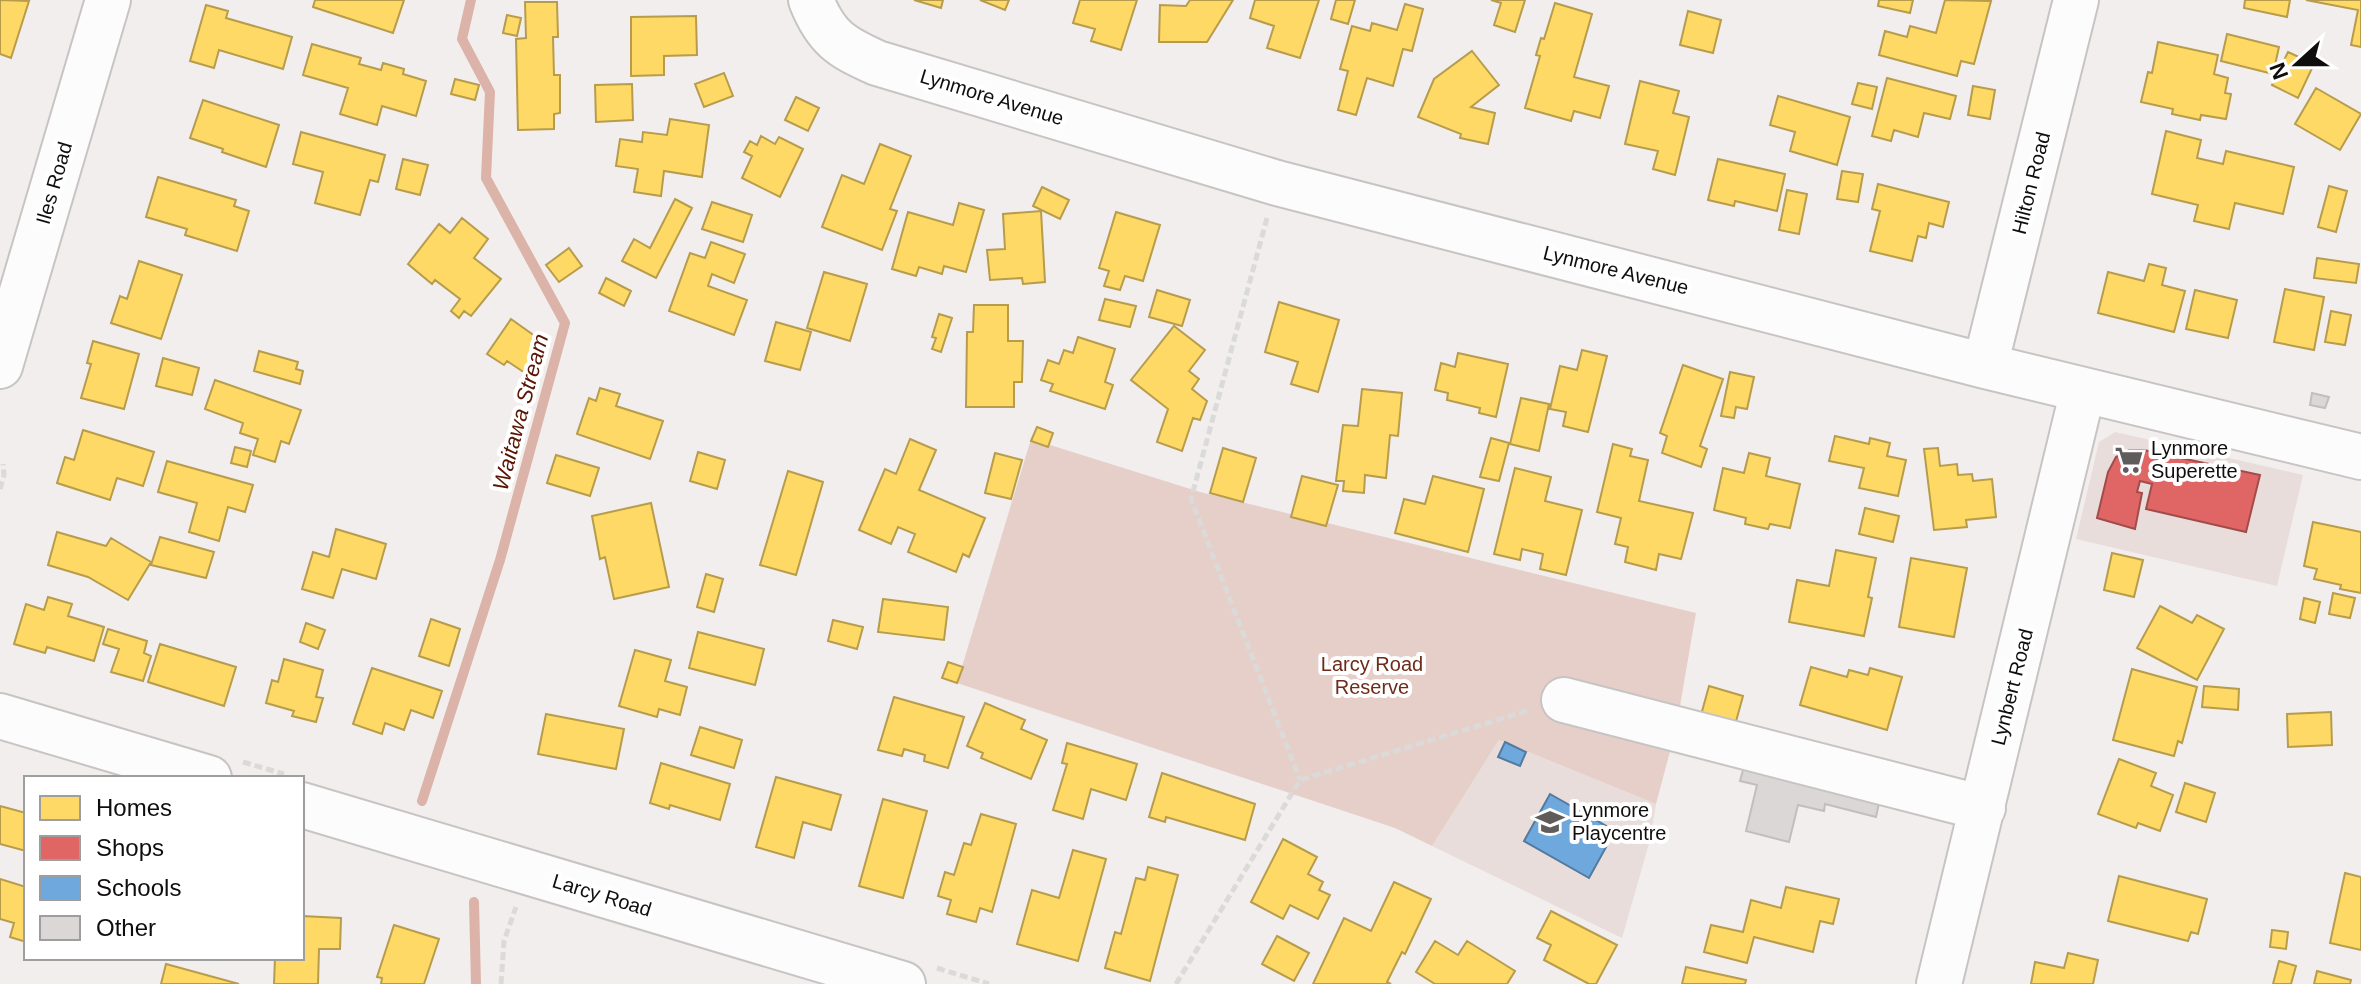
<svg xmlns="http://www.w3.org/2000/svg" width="2361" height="984" font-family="Arial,sans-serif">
<rect width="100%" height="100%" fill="#f2eeed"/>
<!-- built -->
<path fill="#e8ddda" d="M2115,432l188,43 -26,111 -201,-47 23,-97z
M1499,740l157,64 -6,36 -28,98 -190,-92z"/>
<!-- green -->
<path fill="#e6cfc9" d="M1031,439l169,53 496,121 -20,116 -20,75 -157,-64 -67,106 -37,-18 -438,-145z"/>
<!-- homes -->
<path fill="#ffd966" stroke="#b79c4b" stroke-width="2" d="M0,0l29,1 -18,57 -11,-4z
M315,0h89l-11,33 -80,-26z
M914,0h29l-2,8z
M980,0h29l-4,10z
M1080,0h57l-16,50 -30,-9 4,-12 -22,-6z
M1190,0h43l-26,42h-48l1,-37 26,1z
M1255,0h64l-19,58 -33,-10 7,-22 -24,-8z
M1336,0h19l-7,24 -17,-5z
M1491,0h34l-10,32 -21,-7 7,-22z
M1879,0h34l-3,13 -32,-7z
M1945,0l46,1 -17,63 -13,-3 -4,15 -78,-21 6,-24 22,6 3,-11 26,7z
M2245,0h45l-3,17 -43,-9z
M2306,0h55v47l-10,-2 7,-35z
M525,2h32l1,35h-5l1,38h6v38l-6,1v15l-36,1 -2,-91 10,-1z
M1555,3l37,11 -18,63 35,9 -9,32 -26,-7 -3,10 -46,-13 15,-52 -4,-1 5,-17 3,1z
M1405,4l18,5 -11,42 -9,-2 -10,37 -26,-8 -11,37 -18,-5 10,-39 -8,-2 12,-43 18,5 2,-8 25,7z
M206,5l22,6 -2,7 66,19 -9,32 -64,-19 -5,18 -24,-7z
M1688,11l33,9 -8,33 -33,-8z
M507,15l14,3 -4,18 -14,-3z
M696,16l1,39 -33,1v19l-33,1v-59z
M2227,34l52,13 -6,27 -52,-13z
M2158,42l60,13 -4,19 14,4 -3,15 6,1 -5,25 -25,-4 -1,5 -28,-6 1,-5 -32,-7 7,-30 4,1z
M312,44l49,14 -2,6 22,6 2,-7 21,6 -1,5 23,7 -10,35 -34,-10 -5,19 -37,-11 8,-26 -45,-13z
M1472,51l27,34 -28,22 24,6 -7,31 -28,-6 1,-4 -43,-17 16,-38z
M2288,52l26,12 -16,34 -26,-13z
M724,73l9,23 -29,11 -9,-23z
M1887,78l69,18 -6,23 -26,-6 -6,24 -24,-7 -3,11 -19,-5z
M455,79l24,6 -4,15 -24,-6z
M1640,81l39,10 -6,22 16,4 -14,58 -22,-6 5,-18 -33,-7z
M1858,83l19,4 -5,22 -20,-5z
M632,84l1,36 -37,2 -1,-37z
M1973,86l22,4 -5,29 -22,-4z
M2316,88l45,26 -21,36 -45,-26z
M1778,96l72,21 -13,48 -47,-14 5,-19 -25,-7z
M796,97l23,11 -11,23 -23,-11z
M203,100l76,25 -13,42 -44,-15 1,-3 -33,-11z
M670,119l39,6 -7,52 -38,-6 -3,25 -27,-4 4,-23 -22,-3 4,-27 22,3 1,-10 24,3z
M2166,131l35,9 -4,18 26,6 3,-13 68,16 -11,47 -48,-11 -6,26 -35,-8 4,-16 -46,-11z
M301,132l84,23 -7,27 -8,-2 -10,35 -45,-12 8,-31 -30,-8z
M761,136l14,8 4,-7 24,12 -23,48 -38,-19 10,-22 -8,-4 6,-11 7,4z
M880,144l31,12 -21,53 7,2 -15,39 -60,-23 20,-52 22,9z
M403,159l25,6 -8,30 -24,-6z
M1718,159l67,15 -8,37 -42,-10 -1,5 -26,-6z
M1842,171l21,3 -5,28 -21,-3z
M158,177l78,23 -2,6 15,5 -12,40 -52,-16 2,-6 -41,-12z
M1878,184l71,18 -6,25 -14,-4 -3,15 -8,-2 -6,25 -42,-10 10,-40 -8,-2z
M2329,186l18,5 -11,41 -18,-5z
M1042,187l27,13 -9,19 -27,-13z
M1787,190l20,4 -8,40 -20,-4z
M675,199l17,9 -36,70 -34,-17 12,-22 16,9z
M712,202l40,13 -9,27 -41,-13z
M959,203l25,7 -18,62 -22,-6 -2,8 -23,-7 -3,9 -24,-7 16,-57 45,13z
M1041,211l4,71 -22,2 -1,-6 -32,2 -3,-30 18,-1 -2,-35z
M1116,212l44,13 -17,56 -18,-5 -5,14 -16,-4 5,-15 -10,-3z
M462,218l26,21 -14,19 27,21 -30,37 -7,-5 -5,7 -8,-7 9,-12 -25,-19 -3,4 -24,-20 31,-40 11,9z
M711,242l34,12 -11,29 -22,-9 -4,12 39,14 -13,35 -65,-24 21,-58 15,5z
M569,248l13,18 -23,16 -13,-17z
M2317,258l42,6 -3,19 -42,-5z
M139,261l43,14 -21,64 -50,-16 9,-27 7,3z
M2149,264l17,4 -4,17 23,6 -11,41 -76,-19 10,-41 36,9z
M824,272l43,12 -17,57 -43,-13z
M606,278l25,13 -7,15 -25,-13z
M2285,289l39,8 -10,53 -40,-8z
M1157,290l33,10 -8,26 -33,-9z
M2195,290l42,10 -9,38 -42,-9z
M1105,299l31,7 -6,21 -31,-7z
M1279,302l60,18 -21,72 -27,-8 7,-22 -33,-10z
M974,305h34v36h15l-1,41h-8v25h-48l1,-75h6z
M2331,311l20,4 -6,30 -20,-3z
M939,314l13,4 -11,34 -9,-3 4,-11 -4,-1z
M511,319l35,25 -21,29 -18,-12 -3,4 -17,-11z
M776,322l35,10 -11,38 -35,-9z
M1174,326l31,24 -16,21 10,8 -7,10 15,12 -7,19 -7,-2 -11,33 -25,-9 11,-33 -37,-29z
M1078,337l37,12 -10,33 8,3 -8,24 -55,-18 3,-7 -12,-4 7,-20 11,4 5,-14 9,3z
M93,341l46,13 -15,55 -43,-11 10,-34 -4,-1z
M1582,350l25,6 -19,76 -25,-6 3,-14 -16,-3 10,-43 17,4z
M259,351l39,11 -2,7 7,2 -3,13 -46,-13z
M1458,353l50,11 -12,53 -17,-4 1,-5 -33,-8 1,-7 -13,-3 6,-27 14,4z
M163,358l36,10 -7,27 -36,-9z
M1683,365l40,14 -23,67 7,3 -6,18 -39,-14 5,-17 -7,-3z
M1730,372l24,5 -7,32 -11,-2 -2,11 -13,-2z
M215,380l86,30 -12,34 -8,-3 -6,21 -22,-7 5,-16 -18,-6 3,-10 -38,-14z
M600,388l20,6 -4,12 47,15 -13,38 -73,-25 12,-36 7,3z
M1362,389l40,4 -4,43 -8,-1 -4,43 -21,-3 -1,18 -21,-2 1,-10h-8l7,-56 15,1z
M1521,398l28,6 -10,47 -29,-7z
M1037,427l16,6 -5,14 -17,-6z
M83,430l71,22 -11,34 -26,-8 -7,22 -53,-17 8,-26 9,3z
M1835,436l34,8 1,-6 20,5 -3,13 19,4 -8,36 -39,-8 5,-20 -35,-7z
M1491,438l18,5 -10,38 -19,-4z
M910,439l26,11 -17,40 66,28 -16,39 -6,-3 -7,18 -48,-20 7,-18 -17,-7 -7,17 -32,-14 26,-61 11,5z
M1613,444l19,5 -2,7 18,4 -9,41 54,12 -12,46 -22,-5 -3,16 -31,-8 3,-15 -13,-3 6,-26 -24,-6z
M235,447l16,4 -4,16 -16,-4z
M1223,448l33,10 -13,44 -33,-9z
M1938,448l2,18 17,-2 1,11 14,-1 1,7 19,-2 4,38 -30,3 1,7 -33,3 -10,-81z
M698,452l27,8 -8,29 -27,-8z
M995,453l27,7 -11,39 -26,-6z
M1749,453l21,5 -4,18 34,8 -10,44 -20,-4 -2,5 -23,-5 1,-6 -32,-8 9,-42 21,5z
M556,455l43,13 -9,28 -43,-13z
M167,461l86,24 -8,27 -17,-5 -9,34 -30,-9 8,-29 -39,-11z
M1515,468l36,9 -6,24 37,9 -16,65 -26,-6 3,-15 -21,-5 -2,11 -26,-6z
M788,471l35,11 -27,93 -36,-10z
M1302,476l36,9 -12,41 -35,-9z
M1433,476l51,13 -16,63 -73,-19 9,-34 21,5z
M651,503l18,84 -55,12 -9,-42 -5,2 -8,-43z
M1865,508l34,8 -6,26 -34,-8z
M2313,522l48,10v61l-21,-4 1,-4 -27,-6 3,-10 -13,-3z
M336,529l50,15 -10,35 -34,-10 -9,29 -31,-9 11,-37 16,5z
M57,532l49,14 5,-8 40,24 -23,38 -40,-23 -40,-12z
M160,537l54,15 -8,26 -55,-13z
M1836,550l40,8 -8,39 4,1 -8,38 -75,-14 8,-42 32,6z
M2112,553l31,7 -9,37 -30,-7z
M1911,558l56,10 -13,69 -55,-10z
M706,574l17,5 -9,33 -17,-5z
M2333,593l22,5 -5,20 -21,-4z
M48,597l24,7 -4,12 36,11 -10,34 -47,-14 -2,6 -31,-9 12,-40 18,6z
M2304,598l16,4 -5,21 -15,-4z
M883,599l65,8 -4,33 -66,-8z
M2160,606l32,17 5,-8 27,14 -27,51 -60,-32z
M431,619l29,10 -11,37 -30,-10z
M833,620l30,7 -6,22 -29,-8z
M306,623l19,7 -7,19 -18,-7z
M108,629l39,12 -3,12 7,3 -8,25 -32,-9 8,-23 -16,-5z
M698,632l66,17 -9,36 -66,-17z
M160,644l76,23 -12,39 -76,-24z
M635,650l36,10 -6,21 22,6 -7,28 -21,-6 -2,8 -38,-11z
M284,659l39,11 -7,27 7,1 -7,24 -24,-6 2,-5 -28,-8 6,-23 6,2z
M948,662l15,5 -6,16 -15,-5z
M1811,667l36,10 2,-7 19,5 2,-7 32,9 -15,53 -87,-25z
M372,668l70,23 -9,27 -22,-8 -7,20 -19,-7 -3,11 -29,-10z
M2132,669l65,18 -15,56 -4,-2 -4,15 -61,-16z
M1709,686l34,10 -8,29 -34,-10z
M2204,686l35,3 -1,21 -36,-3z
M894,697l70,20 -16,51 -24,-7 1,-6 -21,-6 -2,7 -24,-6z
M985,703l40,17 -4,9 26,11 -16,39 -50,-21 2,-5 -16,-7z
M2331,712l1,33 -44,2 -1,-33z
M546,714l78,15 -8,40 -78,-15z
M700,727l42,13 -8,28 -43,-13z
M1067,743l70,21 -11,36 -35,-11 -8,30 -30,-9 14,-46 -5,-1z
M2119,759l37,14 -5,13 22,9 -13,36 -22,-8 -2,5 -38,-14z
M661,763l69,21 -10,36 -50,-15 -1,4 -19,-6z
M1162,773l93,31 -10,36 -79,-23 -1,5 -16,-5z
M776,777l65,18 -10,35 -28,-8 -9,36 -38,-11z
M2185,783l30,10 -9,29 -30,-10z
M883,799l44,12 -24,87 -44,-12z
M0,806l26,7v38l-26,-7z
M981,814l35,10 -24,88 -12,-4 -4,14 -29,-8 4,-14 -13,-4 7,-24 9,3 10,-32 7,2z
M1283,839l34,18 -9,17 15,8 -4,8 11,5 -12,24 -28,-14 -7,14 -32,-17z
M1073,850l33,9 -28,102 -61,-17 15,-54 27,8z
M1148,867l30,8 -28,106 -45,-13 10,-36 6,2 15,-56 9,2z
M2345,873l16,4v73l-31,-7z
M2119,876l88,23 -9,35 -7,-2 -3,9 -80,-20z
M0,879l26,8v55l-16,-5 4,-14 -14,-4z
M1394,882l37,17 -26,55 -3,-2 -15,30 4,2h-78l31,-66 27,13z
M1786,887l53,12 -6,25 -13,-3 -7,31 -59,-15 -7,26 -43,-11 7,-27 32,7 8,-32 30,8z
M1551,911l66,34 -21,39h-7l-45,-24 7,-15 -14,-7z
M302,916l39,2 -1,31h-21l-1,35h-44l1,-26h27z
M394,925l45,14 -15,45h-43l1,-6 -5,-1z
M2272,930l16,2 -2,17 -16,-2z
M1277,936l32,17 -15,28 -32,-17z
M1435,941l23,14 9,-14 48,30 -8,13h-72l-19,-12z
M2068,953l30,7 -5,24h-62l4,-22 29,6z
M2279,961l17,5 -5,18h-18z
M166,964l73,20h-78z
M1686,967l60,13 -1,4h-63z
M2317,971l34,9 -1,4h-36z"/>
<!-- shops -->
<path fill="#e06666" stroke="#a24b4b" stroke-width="2" d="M2129,450h15l116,25 -14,57 -100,-23 6,-25 -12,-3 -3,11 5,1 -7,36 -38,-11 11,-46 8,-15z"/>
<!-- schools -->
<path fill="#6fa8dc" stroke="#527a9e" stroke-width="2" d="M1505,742l21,10 -6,14 -22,-9z
M1550,794l65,37 -26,47 -65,-37z"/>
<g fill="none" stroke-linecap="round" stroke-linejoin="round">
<!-- stream -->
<path stroke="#dcb3a8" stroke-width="10" d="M422,801l78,-241 65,-237 -79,-145 4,-86 -28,-53 9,-39
M474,902l2,82"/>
</g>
<!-- building -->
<path fill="#dad7d6" stroke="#c1bebd" stroke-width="2" d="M2312,393l17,4 -4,11 -15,-3z
M1745,763l137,26 -6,28 -51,-13 -1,7 -26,-6 -9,37 -43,-11 11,-46 -17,-4z"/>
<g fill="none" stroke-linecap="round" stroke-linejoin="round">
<defs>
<path id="minor" d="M811,0c15,38 30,47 66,63l400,120 708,183 376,91
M0,366l108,-366
M1985,366l91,-366
M1564,700l419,108
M0,716l209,62
M302,805l601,179
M1939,984l144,-594"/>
</defs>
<!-- minor casing -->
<use href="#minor" stroke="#c7c4c3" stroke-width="48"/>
<!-- path -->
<path stroke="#dadad9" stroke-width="5" stroke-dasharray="8 4" stroke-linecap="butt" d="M1267,218l-76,281 109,281
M0,489l4,-14 -1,-11
M243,762l41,12
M937,968l52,16
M501,984l3,-43 12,-34
M1176,984l124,-204 230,-70"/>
<!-- minor -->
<use href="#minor" stroke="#fdfcfc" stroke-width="44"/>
</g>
<!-- icons -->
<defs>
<symbol id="supermarket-bare" viewBox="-9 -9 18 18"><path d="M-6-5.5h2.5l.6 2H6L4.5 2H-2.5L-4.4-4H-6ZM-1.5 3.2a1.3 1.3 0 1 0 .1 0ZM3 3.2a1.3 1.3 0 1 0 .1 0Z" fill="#5f5c5b" stroke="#fff" stroke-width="2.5" paint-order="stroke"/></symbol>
<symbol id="school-bare" viewBox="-9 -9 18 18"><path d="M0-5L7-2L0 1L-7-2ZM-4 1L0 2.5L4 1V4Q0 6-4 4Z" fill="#5f5c5b" stroke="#fff" stroke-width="2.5" paint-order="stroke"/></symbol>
</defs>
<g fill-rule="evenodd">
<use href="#supermarket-bare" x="2109" y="440" width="40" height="40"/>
<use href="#school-bare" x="1530" y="802" width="40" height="40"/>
</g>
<g text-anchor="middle" stroke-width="8" stroke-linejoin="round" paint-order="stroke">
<!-- street labels -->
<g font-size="20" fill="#100d0d" stroke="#fff">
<text transform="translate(992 97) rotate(17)" y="7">Lynmore Avenue</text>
<text transform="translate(54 183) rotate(-74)" y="7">Iles Road</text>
<text transform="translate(2031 183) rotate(-76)" y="7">Hilton Road</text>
<text transform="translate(1616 270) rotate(14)" y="7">Lynmore Avenue</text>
<text transform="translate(2012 687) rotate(-76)" y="7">Lynbert Road</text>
<text transform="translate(602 895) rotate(17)" y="7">Larcy Road</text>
</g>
<!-- poi labels -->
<g font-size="20" fill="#100d0d" stroke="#fff" text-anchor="start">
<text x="2151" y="455">Lynmore<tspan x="2151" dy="23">Superette</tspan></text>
<text x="1572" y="817">Lynmore<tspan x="1572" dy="23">Playcentre</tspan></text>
</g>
<!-- park labels -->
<g font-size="20" fill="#6f2b19" stroke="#fff">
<text x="1372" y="671">Larcy Road<tspan x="1372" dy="23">Reserve</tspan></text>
</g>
<!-- water labels -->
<g font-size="22" font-style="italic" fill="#581503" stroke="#fff">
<text transform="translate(520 412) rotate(-75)" y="8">Waitawa Stream</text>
</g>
</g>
<!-- legend -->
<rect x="24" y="776" width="280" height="184" fill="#ffffff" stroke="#9f9e9e" stroke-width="2"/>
<rect x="40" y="796" width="40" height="24" fill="#ffd966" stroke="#9f9e9e" stroke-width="2"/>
<text x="96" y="816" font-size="24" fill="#100d0d">Homes</text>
<rect x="40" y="836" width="40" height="24" fill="#e06666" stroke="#9f9e9e" stroke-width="2"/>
<text x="96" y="856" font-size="24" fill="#100d0d">Shops</text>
<rect x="40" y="876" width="40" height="24" fill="#6fa8dc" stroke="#9f9e9e" stroke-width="2"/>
<text x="96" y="896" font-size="24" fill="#100d0d">Schools</text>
<rect x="40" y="916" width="40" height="24" fill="#dad7d6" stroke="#9f9e9e" stroke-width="2"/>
<text x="96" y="936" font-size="24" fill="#100d0d">Other</text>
<!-- north arrow -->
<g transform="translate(2297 64) rotate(249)" stroke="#ffffff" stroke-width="6" paint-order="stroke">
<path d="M0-6L14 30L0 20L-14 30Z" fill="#100d0d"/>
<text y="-12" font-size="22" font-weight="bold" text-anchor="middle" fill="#100d0d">N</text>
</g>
</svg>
